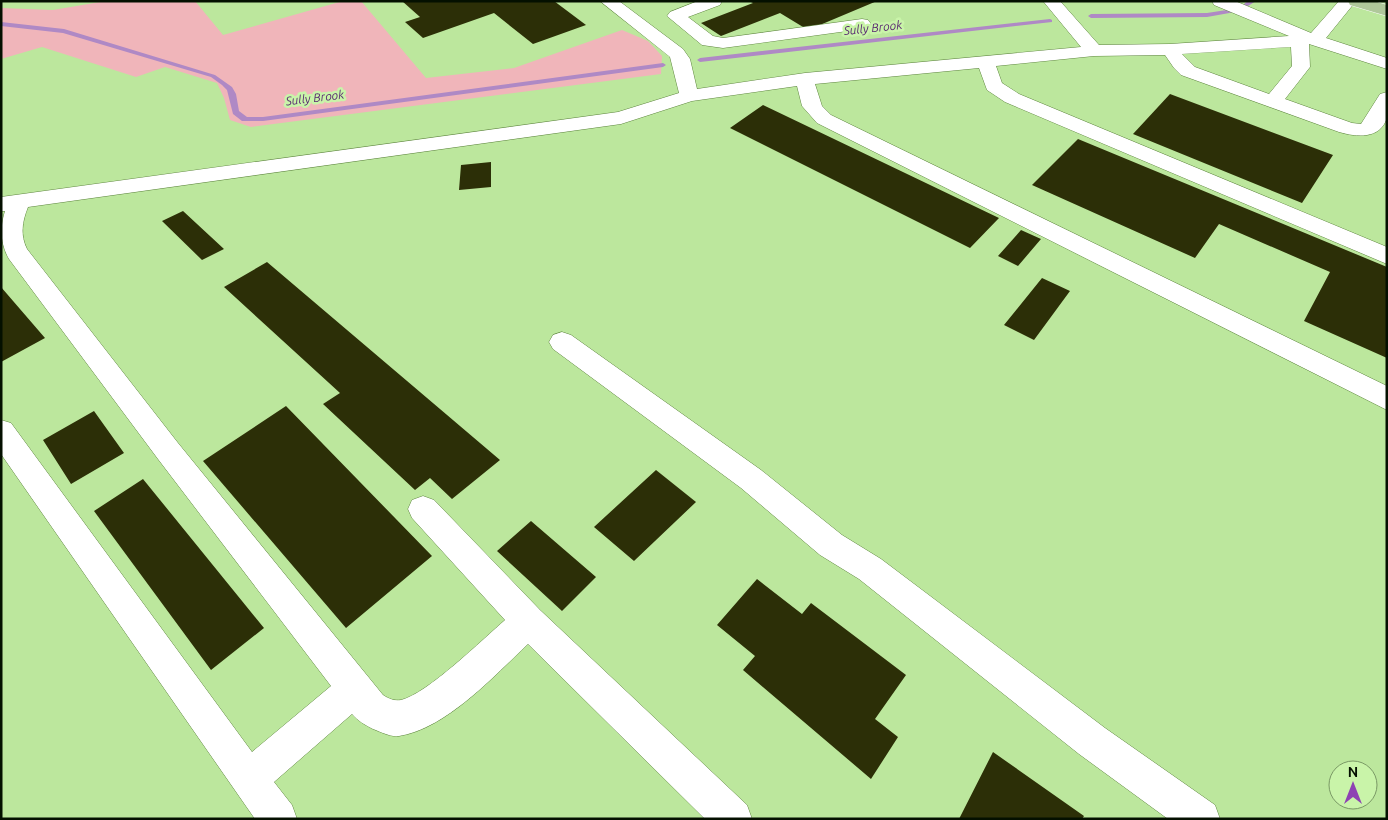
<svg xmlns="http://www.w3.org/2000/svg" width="1388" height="820" font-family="Ubuntu,sans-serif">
<rect width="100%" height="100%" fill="#bce79d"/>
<!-- green -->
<path fill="#f0b5ba" d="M106,1h89l28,34 120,-34h18l65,77 88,-10 108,-38 26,11 14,15 -1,18 -410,53 -21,-7 -6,-22 -7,-15 -52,-16 -29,10 -94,-30 -41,12v-51l52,2z"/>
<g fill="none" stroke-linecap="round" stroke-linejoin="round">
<!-- stream -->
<path fill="#af89c5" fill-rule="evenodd" d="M1248,1h8l-8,5h-4v-2z
M1233,9l3,2 -1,1 -28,5 -116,1 -3,-2 3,-2 116,-1z
M1050,19l2,1v2l-352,40 -3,-2 3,-2z
M1,22l63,7 151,46 17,12 4,7 3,17 8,6h16l400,-54 3,2 -3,2 -400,54h-21l-9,-7 -6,-24 -5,-5 -11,-8 -148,-44 -62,-7z"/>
</g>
<!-- building -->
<path fill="#2c2f07" d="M402,1h152l32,24 -53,19 -39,-31 -71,25 -18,-16 15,-5z
M749,1h128l-69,29 -28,-17 -59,23 -20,-13 52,-20z
M1170,94l163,61 -31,48 -169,-69z
M763,105l236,113 -29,30 -240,-120z
M1078,139l309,128v91l-83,-37 26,-49 -111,-48 -24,34 -163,-73z
M491,162v25l-32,3 2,-25z
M183,211l41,38 -22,11 -40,-39z
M1021,230l20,9 -23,27 -20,-10z
M267,262l233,198 -48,39 -22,-21 -15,12 -92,-86 17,-11 -116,-106z
M1042,278l28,13 -36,49 -30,-15z
M1,287l44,51 -44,24z
M286,406l146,150 -86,72 -143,-167z
M94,411l30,42 -53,31 -28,-44z
M656,470l40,32 -62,59 -40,-34z
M143,479l121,149 -53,42 -117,-159z
M531,521l65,56 -34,34 -65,-60z
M757,579l45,35 9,-11 95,72 -31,44 23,18 -27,42 -128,-109 12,-14 -38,-31z
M993,752l91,64 -2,3h-123z"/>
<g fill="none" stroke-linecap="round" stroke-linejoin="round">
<defs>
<path id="minor" d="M600,1h19l64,48 7,10 7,30 108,-16 276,-26 -38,-46h17l39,44 71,-1 119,-8 -75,-31 -2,-4h23l76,32 28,-32h17l-30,37 61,20v11l-78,-25 1,23 -25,32 67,24 9,1 19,-30 7,-2c0,8 1,18 0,25 -6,23 -31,20 -48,15l-158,-57 -7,-7 -9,-13 -71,1 -98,10 6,17 17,11 368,153v17l-382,-162 -18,-12 -8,-22 -164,16 7,22 9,9 556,271v24l-570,-287 -15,-17 -5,-20 -105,15 -71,23 -593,83c-6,15 -8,28 -1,42l151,194 205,252c6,4 11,6 18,5 26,-6 82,-61 104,-80l-93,-102 -4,-9 4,-9 11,-4 11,4 106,110 207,195 5,14h-47l-177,-175c-33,31 -82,85 -129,92 -9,1 -18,-4 -26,-7 -8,-4 -15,-8 -21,-15l-78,68 18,23 5,14h-42l-254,-365v-34l10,3 241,329 79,-66 -173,-227 -149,-200c-9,-15 -9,-32 -4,-48h-4v-14l617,-85 61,-19 -9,-36zM1291,47l1,19 -23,28 -74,-27 -13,-13z
M698,1h24l-2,4 -32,12 25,19 10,2 139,-19 6,1 3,4 -3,4 -6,1 -139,19 -21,-3 -35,-29 3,-4z
M562,332l9,3 190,135 81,65 39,24 224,169 110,77 5,14h-52l-89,-65 -220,-175 -39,-24 -79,-67 -188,-139 -4,-7 4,-7z"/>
<path id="major" d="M1348,1h26l13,4v11l-37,-11z"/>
</defs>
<!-- minor casing -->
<use href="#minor" stroke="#5e853f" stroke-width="1"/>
<!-- major casing -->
<use href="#major" stroke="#fff" stroke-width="1"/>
<!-- minor -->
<use href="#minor" fill="#fff" fill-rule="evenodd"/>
<!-- major -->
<use href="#major" fill="#afc89a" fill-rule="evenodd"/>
</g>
<g text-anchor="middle" stroke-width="5" stroke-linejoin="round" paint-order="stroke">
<!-- far-water labels -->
<g font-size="12" font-style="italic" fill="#592971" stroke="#c9f4a9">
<text transform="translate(873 28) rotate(-6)" y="4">Sully Brook</text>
<text transform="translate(315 98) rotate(-7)" y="4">Sully Brook</text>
</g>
</g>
<!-- border -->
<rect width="1388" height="820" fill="none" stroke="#041000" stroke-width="5"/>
<!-- north arrow -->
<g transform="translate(1353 785)"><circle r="24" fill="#c9f4a9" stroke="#7a9965"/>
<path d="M0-4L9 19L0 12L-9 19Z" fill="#8e42b3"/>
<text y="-8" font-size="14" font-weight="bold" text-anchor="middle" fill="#041000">N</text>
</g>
</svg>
